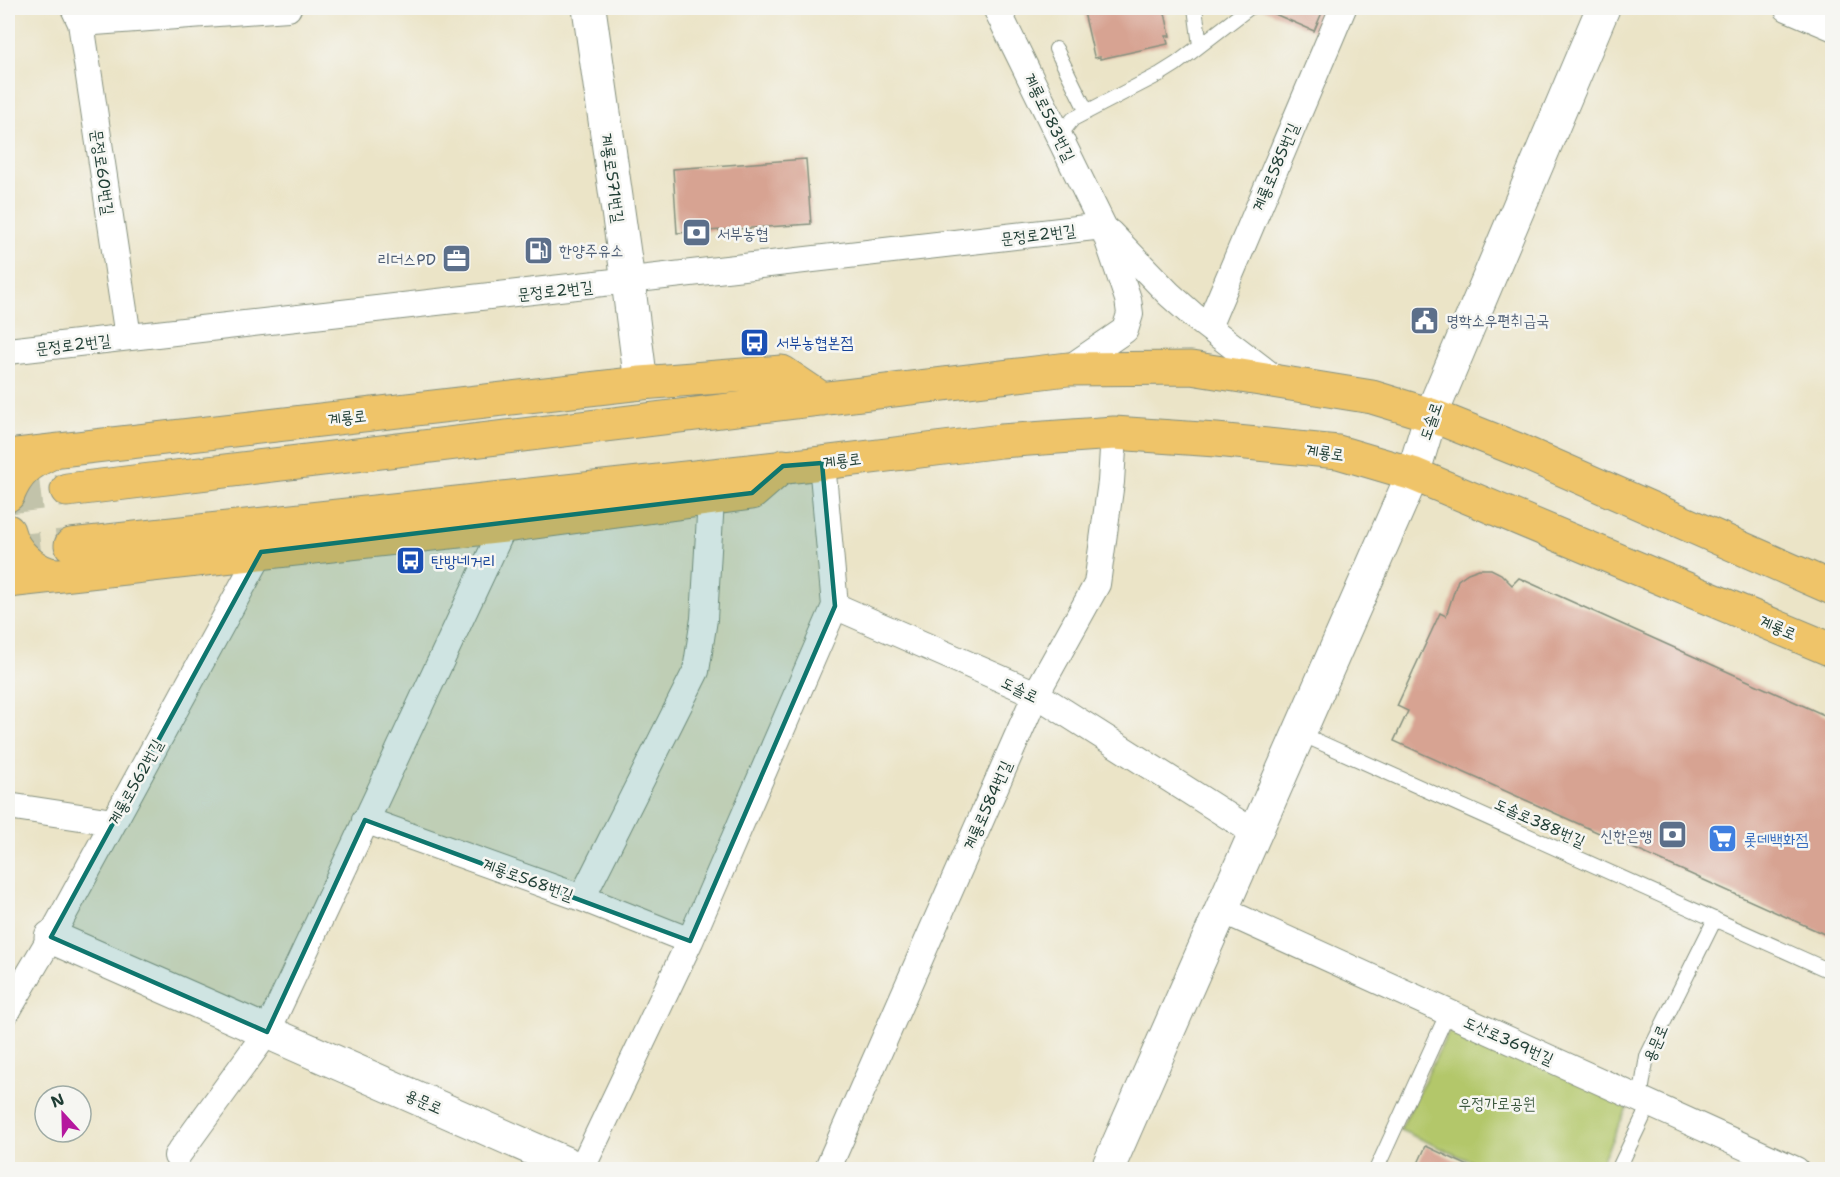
<svg xmlns="http://www.w3.org/2000/svg" width="1840" height="1177" font-family="'Shantell Sans','Poor Story',sans-serif">
<rect width="100%" height="100%" fill="#f6f6f2"/>
<filter id="ink" filterUnits="userSpaceOnUse"><feTurbulence type="fractalNoise" baseFrequency=".0167" numOctaves="2"/><feDisplacementMap in="SourceGraphic" scale="12" xChannelSelector="R" yChannelSelector="G"/><feConvolveMatrix kernelMatrix="1 2 1 2 8 2 1 2 1" color-interpolation-filters="sRGB"/></filter>
<filter id="wash" filterUnits="userSpaceOnUse"><feTurbulence type="fractalNoise" baseFrequency=".008" numOctaves="4" result="noise"/><feDisplacementMap in="SourceGraphic" scale="24" xChannelSelector="R" yChannelSelector="G"/><feGaussianBlur stdDeviation="1.35" result="paint"/><feColorMatrix in="noise" values="0 0 0 0 0 0 0 0 0 0 0 0 0 0 0 0 0 1.4 0 .05"/><feComposite in="paint" operator="in"/></filter>
<g filter="url(#wash)">
<rect width="100%" height="100%" fill="#ebe4c7"/>
<!-- green -->
<path fill="#b3c76b" stroke="#698250" stroke-width="1.5" d="M1478,1023l135,62 14,23 -29,61h-110l-88,-39 48,-97z"/>
<g id="blocks">
<!-- building -->
<path fill="#d7a392" d="M1083,8h81l6,28h-4l2,8 -68,15v-2l-5,1 -1,-2z
M1261,8h63l-10,23z
M806,159l5,65 -134,9 -4,-64z
M1479,569h12l10,5 11,11 7,-7 314,141v219l-439,-197 14,-30 -11,-5 43,-93 6,3 12,-36 10,-7z
M1426,1146l51,24h-62z"/>
</g>
</g>
<g filter="url(#ink)">
<use href="#blocks" fill-opacity="0" stroke="#85907e" stroke-width="1.5"/>
<g fill="none" stroke-linecap="round" stroke-linejoin="round">
<!-- primary-tunnel -->
<path stroke="#c2c3aa" stroke-width="33" stroke-dasharray="33 16" stroke-linecap="butt" d="M8,497l59,-7
M8,552l63,-7"/>
<defs>
<path id="service" d="M1195,8l5,37
M1056,49l31,63
M1059,136l14,-17 87,-45 16,-10 73,-56
M1299,733l533,239
M1376,1170l72,-158
M1618,1170l28,-59 -6,-12 7,-43 68,-137"/>
<path id="minor" d="M74,8l7,15 47,314
M996,8l107,218 25,73 2,15 -5,16 -57,39
M1787,8l45,19
M81,23l207,-15
M1110,233l59,61 27,24 82,63
M1208,327l135,-319
M8,351l1095,-125
M835,606l201,88 219,139
M8,806l105,16
M365,820l217,78 108,43
M582,898l114,-227 8,-52 7,-120
M1222,910l574,260
M8,1010l43,-73 210,-385
M177,1156l90,-124 237,-506
M581,1170l109,-229 145,-335 -13,-143
M827,1170l209,-476 61,-110 14,-102 3,-49"/>
<path id="tertiary" d="M589,8l39,273 13,102
M51,937l530,233
M1107,1170l306,-696 18,-59 172,-407"/>
<path id="primary" d="M8,456l633,-73 141,-11 40,27
M67,490l1001,-121 123,-1 181,29 59,18 85,34 316,139
M8,495c9,-22 20,-32 43,-42
M8,531c5,21 29,45 52,44
M71,545l751,-82 179,-22 113,-8 102,7 122,12 75,22 419,176
M8,581l496,-55 248,-33 31,-27"/>
</defs>
<!-- service casing -->
<use href="#service" stroke="#85907e" stroke-width="16"/>
<!-- minor casing -->
<use href="#minor" stroke="#85907e" stroke-width="28"/>
<!-- tertiary casing -->
<use href="#tertiary" stroke="#85907e" stroke-width="35"/>
<!-- primary casing -->
<use href="#primary" stroke="#85907e" stroke-width="35"/>
<!-- service -->
<use href="#service" stroke="#fff" stroke-width="14"/>
<!-- minor -->
<use href="#minor" stroke="#fff" stroke-width="26"/>
<!-- tertiary -->
<use href="#tertiary" stroke="#fff" stroke-width="33"/>
<!-- primary -->
<use href="#primary" stroke="#efc469" stroke-width="33"/>
</g>
</g>
<!-- marked area -->
<path fill="#0f766e" fill-opacity="0.2" stroke="#0f766e" stroke-width="4.5" stroke-linejoin="round" d="M822,463l13,143 -145,335 -325,-121 -98,212 -216,-95 210,-385 491,-59 31,-27z"/>
<!-- icons -->
<defs>
<symbol id="bank-square" viewBox="-11 -11 22 22"><rect x="-9" y="-9" width="18" height="18" rx="4" fill="#5c6f8a" stroke="#f6f6f2"/><path d="M-6-4H6V4H-6ZM0-2.3a2.3 2.3 0 1 0 0 4.6a2.3 2.3 0 1 0 0-4.6Z" fill="#fff"/></symbol>
<symbol id="fuel-square" viewBox="-11 -11 22 22"><rect x="-9" y="-9" width="18" height="18" rx="4" fill="#5c6f8a" stroke="#f6f6f2"/><path d="M-5.5-6h7V0h2V4h1.3V-2.5L3-4.5l.8-.8L6-3V5H2.5V1h-1V6h-7ZM-4.2-4.7v3.2H.2V-4.7Z" fill="#fff"/></symbol>
<symbol id="office-square" viewBox="-11 -11 22 22"><rect x="-9" y="-9" width="18" height="18" rx="4" fill="#5c6f8a" stroke="#f6f6f2"/><path d="M-6-3h4V-5.5h4V-3h4V5H-6ZM-1-4.5V-3h2v-1.5ZM-6 0V1H6V0Z" fill="#fff"/></symbol>
<symbol id="civic-square" viewBox="-11 -11 22 22"><rect x="-9" y="-9" width="18" height="18" rx="4" fill="#5c6f8a" stroke="#f6f6f2"/><path d="M-.6-6.5H3V-4.5H.6V-3L4-1V1h2V6H-6V1h2V-1L-.6-3ZM-1.2 2.5V6h2.4V2.5Z" fill="#fff"/></symbol>
<symbol id="bus-square" viewBox="-11 -11 22 22"><rect x="-9" y="-9" width="18" height="18" rx="4" fill="#1a4fb4" stroke="#f6f6f2"/><path d="M-5-6H5V4H4V6H2V4H-2V6H-4V4H-5ZM-3.5-4V0h7V-4ZM-3.5 1.2v1.5H-2V1.2ZM2 1.2v1.5H3.5V1.2Z" fill="#fff"/></symbol>
<symbol id="supermarket-square" viewBox="-11 -11 22 22"><rect x="-9" y="-9" width="18" height="18" rx="4" fill="#3f7fe0" stroke="#f6f6f2"/><path d="M-6-5.5h2.5l.6 2H6L4.5 2H-2.5L-4.4-4H-6ZM-1.5 3.2a1.3 1.3 0 1 0 .1 0ZM3 3.2a1.3 1.3 0 1 0 .1 0Z" fill="#fff"/></symbol>
</defs>
<g fill-rule="evenodd">
<use href="#bank-square" x="680" y="216" width="33" height="33"/>
<use href="#fuel-square" x="522" y="234" width="33" height="33"/>
<use href="#office-square" x="440" y="242" width="33" height="33"/>
<use href="#civic-square" x="1408" y="304" width="33" height="33"/>
<use href="#bus-square" x="738" y="326" width="33" height="33"/>
<use href="#bus-square" x="394" y="544" width="33" height="33"/>
<use href="#bank-square" x="1656" y="818" width="33" height="33"/>
<use href="#supermarket-square" x="1706" y="822" width="33" height="33"/>
</g>
<g text-anchor="middle" stroke-width="5" stroke-linejoin="round" paint-order="stroke">
<!-- street labels -->
<g font-size="16" fill="#1f3d34" stroke="#f6f6f2">
<text transform="translate(1050 117) rotate(64)" y="6">계룡로583번길</text>
<text transform="translate(1275 167) rotate(-67)" y="6">계룡로585번길</text>
<text transform="translate(103 172) rotate(82)" y="6">문정로60번길</text>
<text transform="translate(613 178) rotate(82)" y="6">계룡로571번길</text>
<text transform="translate(1038 234) rotate(-7)" y="6">문정로2번길</text>
<text transform="translate(555 290) rotate(-6)" y="6">문정로2번길</text>
<text transform="translate(73 344) rotate(-7)" y="6">문정로2번길</text>
<text transform="translate(347 417) rotate(-6)" y="6">계룡로</text>
<text transform="translate(1430 421) rotate(-71)" y="6">도솔로</text>
<text transform="translate(1325 452) rotate(8)" y="6">계룡로</text>
<text transform="translate(842 460) rotate(-7)" y="6">계룡로</text>
<text transform="translate(1778 627) rotate(23)" y="6">계룡로</text>
<text transform="translate(1020 689) rotate(26)" y="6">도솔로</text>
<text transform="translate(135 782) rotate(-61)" y="6">계룡로562번길</text>
<text transform="translate(987 805) rotate(-66)" y="6">계룡로584번길</text>
<text transform="translate(1540 822) rotate(24)" y="6">도솔로388번길</text>
<text transform="translate(528 879) rotate(20)" y="6">계룡로568번길</text>
<text transform="translate(1509 1040) rotate(24)" y="6">도산로369번길</text>
<text transform="translate(1655 1043) rotate(-67)" y="6">용문로</text>
<text transform="translate(424 1101) rotate(24)" y="6">용문로</text>
</g>
<!-- service labels -->
<g font-size="16" fill="#4e5e75" stroke="#f6f6f2" text-anchor="start">
<text x="717" y="239">서부농협</text>
<text x="559" y="256">한양주유소</text>
<text x="436" y="265" text-anchor="end">리더스PD</text>
<text x="1446" y="326">명학소우편취급국</text>
<text x="1652" y="841" text-anchor="end">신한은행</text>
</g>
<!-- transit labels -->
<g font-size="16" fill="#164399" stroke="#f6f6f2" text-anchor="start">
<text x="776" y="348">서부농협본점</text>
<text x="431" y="567">탄방네거리</text>
</g>
<!-- shop labels -->
<g font-size="16" fill="#366cbe" stroke="#f6f6f2" text-anchor="start">
<text x="1744" y="845">롯데백화점</text>
</g>
<!-- park labels -->
<g font-size="16" fill="#3d593f" stroke="#f6f6f2">
<text x="1497" y="1109">우정가로공원</text>
</g>
</g>
<!-- margin -->
<rect width="1840" height="1177" fill="none" stroke="#f6f6f2" stroke-width="30"/>
<!-- north arrow -->
<g transform="translate(63 1114) rotate(338)"><circle r="28" fill="#f6f6f2" stroke="#a0aca6" stroke-width="1.5"/>
<path d="M0-4.5L10 22L0 15L-10 22Z" fill="#b5179e"/>
<text y="-9" font-size="16" font-weight="bold" text-anchor="middle" fill="#1f3d34">N</text>
</g>
</svg>
